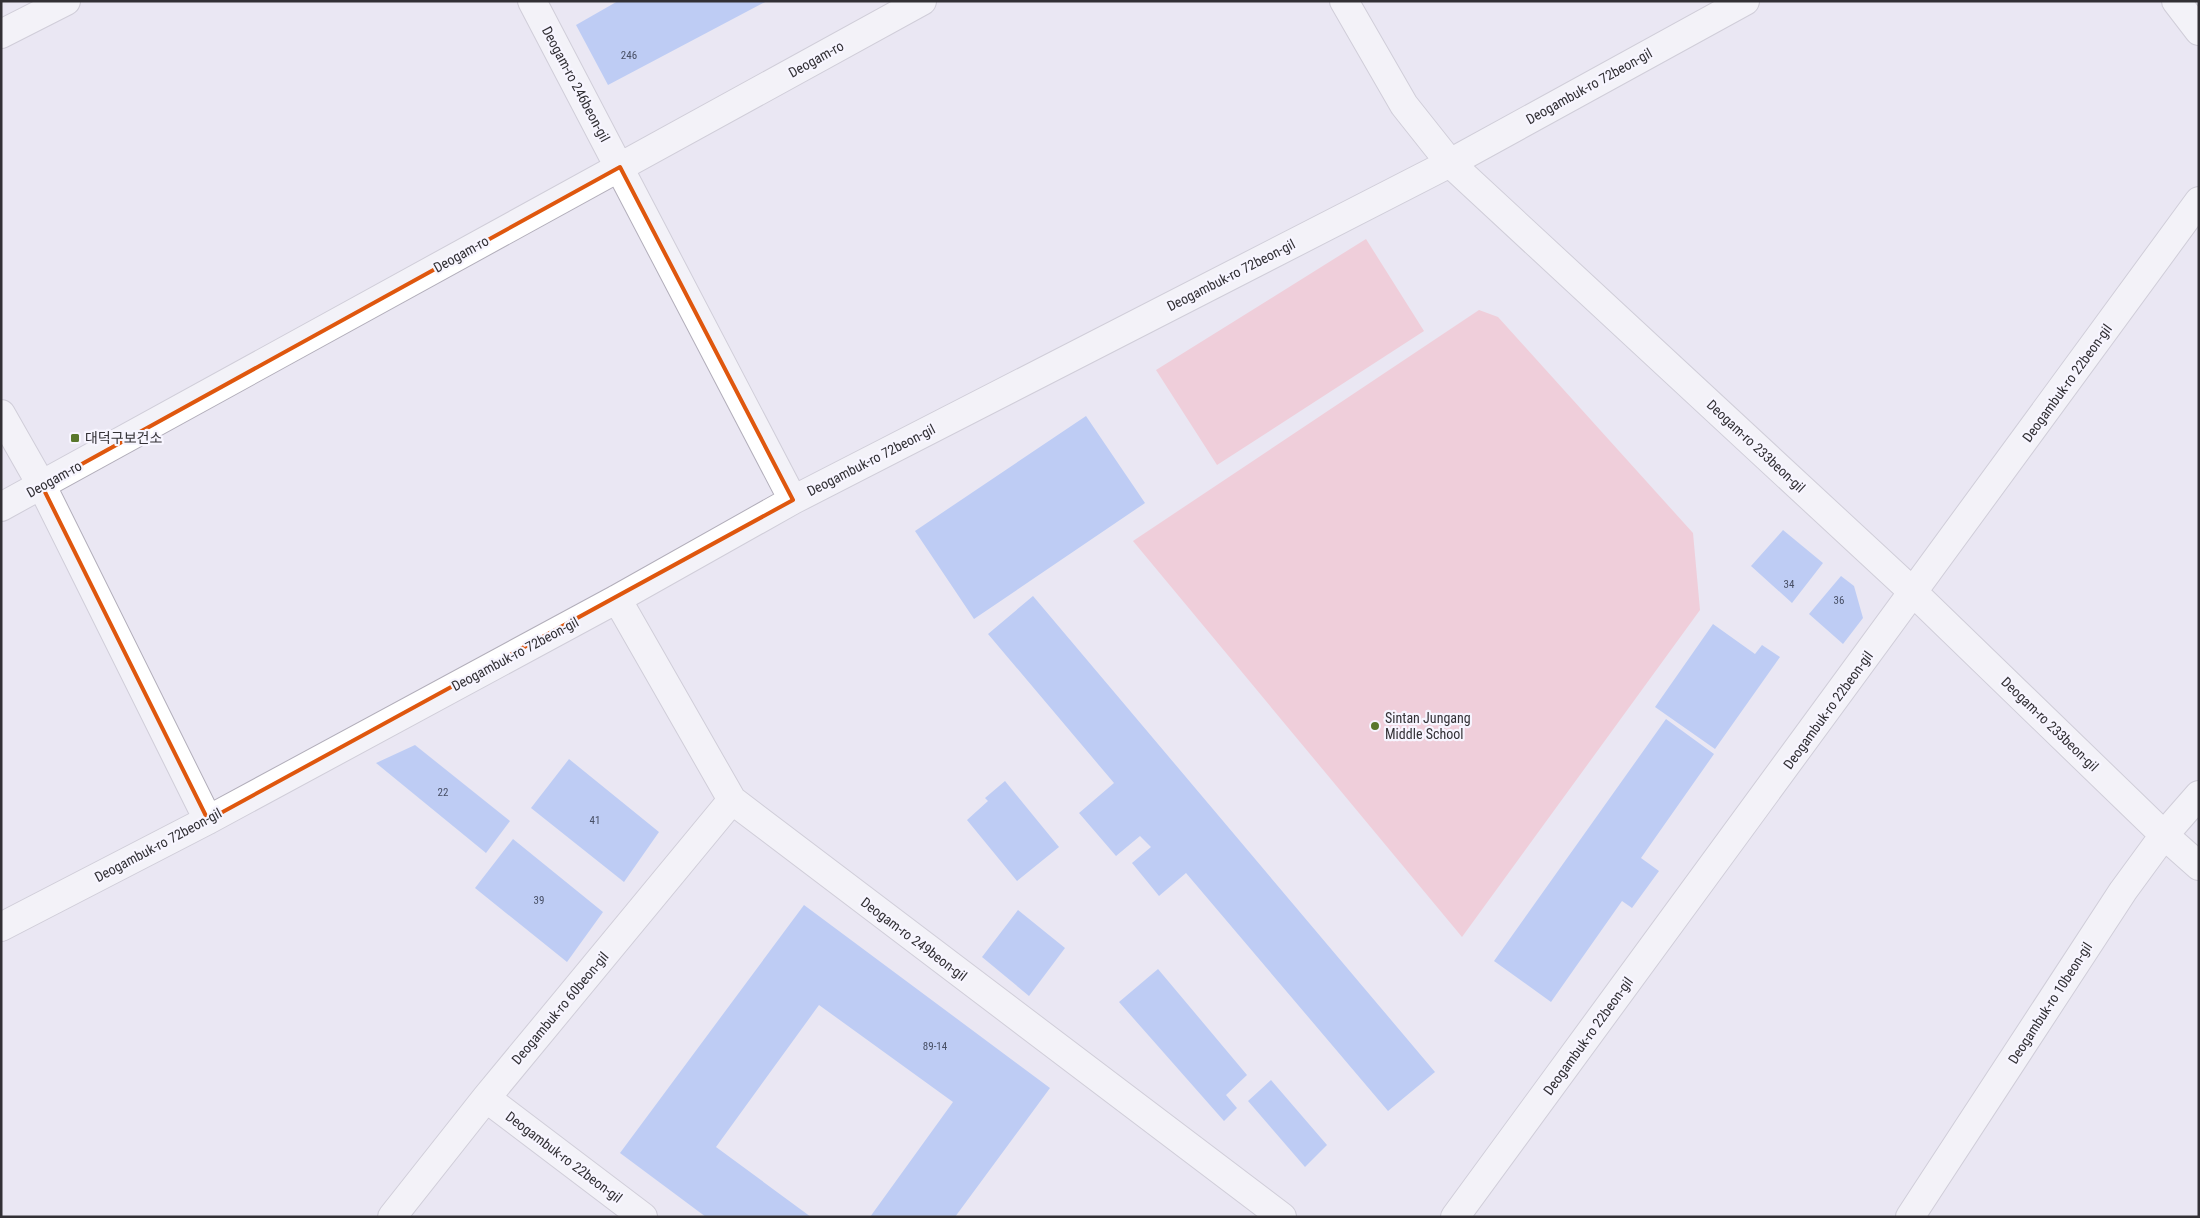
<svg xmlns="http://www.w3.org/2000/svg" width="2200" height="1218" font-family="'Roboto Condensed','Noto Sans KR',sans-serif">
<rect width="100%" height="100%" fill="#eae7f3"/>
<!-- green -->
<path fill="#f7afbc" d="M1366,239l58,92 -207,134 -61,-95z
M1479,310l19,7 195,216 7,77 -238,327 -329,-396z"/>
<!-- building -->
<path fill="#8aacf6" d="M618,1h149l-159,84 -32,-60z
M1086,416l59,87 -171,116 -59,-88z
M1783,530l40,33 -31,40 -41,-37z
M1841,576l13,10 9,32 -20,26 -34,-30z
M1033,596l402,476 -47,39 -202,-238 -27,23 -27,-33 19,-16 -11,-11 -24,20 -37,-43 35,-30 -126,-149z
M1713,624l42,30 7,-9 18,12 -65,92 -60,-42z
M1666,719l48,35 -73,104 18,13 -27,37 -10,-7 -71,101 -57,-41z
M415,745l95,76 -24,32 -110,-90z
M569,759l90,73 -35,50 -93,-74z
M1005,781l54,66 -42,34 -50,-61 21,-19 -3,-3z
M513,839l90,73 -36,50 -92,-74z
M804,905l246,183 -95,129h-85l83,-115 -134,-97 -103,142 95,70h-105l-86,-64z
M1018,910l47,38 -36,48 -47,-39z
M1158,969l89,106 -21,20 11,13 -13,13 -105,-119z
M1271,1080l56,65 -22,22 -57,-66z"/>
<g fill="none" stroke-linecap="round" stroke-linejoin="round">
<defs>
<path id="minor" d="M532,1l261,499
M1344,1l60,104 46,58 464,430 250,242 35,31
M2176,1l23,30
M1,34l65,-33
M1,414l41,72 166,334
M1,507l921,-506
M617,599l115,201 550,417
M1,927l207,-107 409,-221 176,-99 657,-337 295,-162
M486,1098l157,119
M392,1217l94,-119 246,-298
M1455,1217l744,-1016
M1910,1217l213,-326 41,-56 35,-40"/>
</defs>
<!-- minor casing -->
<use href="#minor" stroke="#b2aeba" stroke-width="30"/>
<!-- minor -->
<use href="#minor" stroke="#fff" stroke-width="28"/>
</g>
<!-- marked area -->
<path d="M0 0H2200V1218H0ZM620,167l173,333 -585,320 -166,-334z" fill="#eae7f3" fill-opacity=".55" fill-rule="evenodd"/>
<path fill="none" stroke="#df570e" stroke-width="4" stroke-linejoin="round" d="M620,167l173,333 -585,320 -166,-334z"/>
<!-- markers -->
<g fill="#59772c" stroke="#f7f5ff" stroke-width="2">
<rect x="70" y="433" width="10" height="10" rx="2.5"/>
<circle cx="1375" cy="726" r="5"/>
</g>
<g text-anchor="middle" stroke-width="4.5" stroke-linejoin="round" paint-order="stroke">
<!-- number labels -->
<g font-size="11" fill="#484f65">
<text x="629" y="59">246</text>
<text x="1789" y="588">34</text>
<text x="1839" y="604">36</text>
<text x="443" y="796">22</text>
<text x="595" y="824">41</text>
<text x="539" y="904">39</text>
<text x="935" y="1050">89-14</text>
</g>
<!-- street labels -->
<g font-size="14" fill="#323035" stroke="#f7f5ff">
<text transform="translate(816 59) rotate(-29)" y="5">Deogam-ro</text>
<text transform="translate(576 84) rotate(62)" y="5">Deogam-ro 246beon-gil</text>
<text transform="translate(1589 86) rotate(-29)" y="5">Deogambuk-ro 72beon-gil</text>
<text transform="translate(461 254) rotate(-29)" y="5">Deogam-ro</text>
<text transform="translate(1231 275) rotate(-27)" y="5">Deogambuk-ro 72beon-gil</text>
<text transform="translate(2067 383) rotate(-54)" y="5">Deogambuk-ro 22beon-gil</text>
<text transform="translate(1756 446) rotate(43)" y="5">Deogam-ro 233beon-gil</text>
<text transform="translate(871 460) rotate(-27)" y="5">Deogambuk-ro 72beon-gil</text>
<text transform="translate(54 479) rotate(-29)" y="5">Deogam-ro</text>
<text transform="translate(515 654) rotate(-28)" y="5">Deogambuk-ro 72beon-gil</text>
<text transform="translate(1828 710) rotate(-54)" y="5">Deogambuk-ro 22beon-gil</text>
<text transform="translate(2050 724) rotate(44)" y="5">Deogam-ro 233beon-gil</text>
<text transform="translate(158 845) rotate(-28)" y="5">Deogambuk-ro 72beon-gil</text>
<text transform="translate(914 939) rotate(37)" y="5">Deogam-ro 249beon-gil</text>
<text transform="translate(2050 1003) rotate(-57)" y="5">Deogambuk-ro 10beon-gil</text>
<text transform="translate(560 1008) rotate(-50)" y="5">Deogambuk-ro 60beon-gil</text>
<text transform="translate(1588 1036) rotate(-54)" y="5">Deogambuk-ro 22beon-gil</text>
<text transform="translate(564 1157) rotate(37)" y="5">Deogambuk-ro 22beon-gil</text>
</g>
<!-- poi labels -->
<g font-size="14" fill="#323035" stroke="#f7f5ff" text-anchor="start">
<text x="85" y="443">대덕구보건소</text>
<text x="1385" y="723">Sintan Jungang<tspan x="1385" dy="16">Middle School</tspan></text>
</g>
</g>
<!-- border -->
<rect width="2200" height="1218" fill="none" stroke="#323035" stroke-width="5"/>
</svg>
